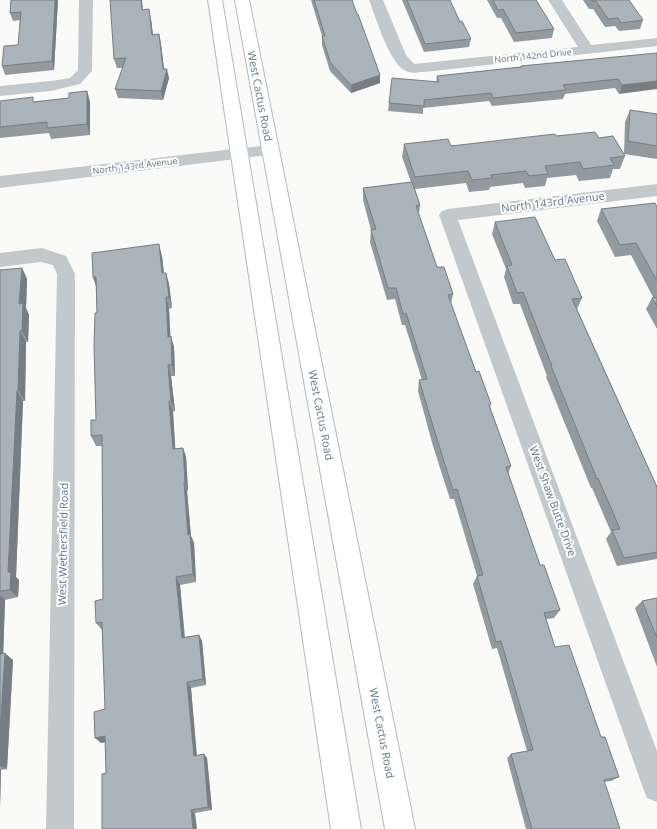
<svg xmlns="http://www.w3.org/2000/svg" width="657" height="829" font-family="'Open Sans',sans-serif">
<rect width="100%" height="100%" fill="#fafaf8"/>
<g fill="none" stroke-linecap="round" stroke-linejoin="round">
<defs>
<path id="secondary" d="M208,0h14l139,829h-30z
M235,0h14l166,829h-30z"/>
</defs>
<!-- secondary casing -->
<use href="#secondary" stroke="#b3babf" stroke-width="2"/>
<!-- minor -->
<path fill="#c3c8cc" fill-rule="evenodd" d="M79,0h14l-1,71 -12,13 -29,7 -51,5v-10l51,-5 19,-3 8,-8z
M369,0h14l23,55 8,9 164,-17 -30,-47h14l29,45 66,-7v8l-232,26c-6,0 -13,2 -19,-1 -17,-7 -30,-54 -37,-71z
M270,145l6,1 2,4 -2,4 -276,34v-12z
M657,184v12l-199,24 199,531v51l-10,-4 -4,-10 -204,-573 3,-4 6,-2z
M42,248l24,8 9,18 -1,555h-28l11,-555 -4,-9 -12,-3 -41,5v-14z"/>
<!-- secondary -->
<use href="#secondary" fill="#fff" fill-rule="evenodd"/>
</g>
<!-- wall -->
<path fill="#929a9f" d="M11,0h47l-4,70 -49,5 -3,-9 16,-21 2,-25 -7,1 -3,-8z
M311,0h41l28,75v8l-29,10 -21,-22 -8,-26v-9z
M402,0h48l10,22 11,17 -2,8 -45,5z
M487,0h49l18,29 -2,9 -38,4 -13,-24h-4z
M583,0h46l14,20 -3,9 -21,2 -4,-5 -10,1 -12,-18h-4z
M143,10l8,9 2,16 6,-1 2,10 3,25 5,9 -6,22 -45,-2 -3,-9 8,-21h-6l-3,-9z
M636,55l-17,39 -4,-6 -50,6 -2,5 -71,7 -3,-5 -66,7v6l-35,-3 1,-8 47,-21 1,-6 83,-9 1,-1z
M87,91l3,11v33l-39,4 -2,-6 -49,5v-37l35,1 34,-4z
M630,110l27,4v45l-33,-5 1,-32z
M556,136l43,2 26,18 -5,13h-7l-3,9 -31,3 -3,-6 -29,3 -2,8 -20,2 -2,-5 -33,4 -1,3 -20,2 -3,-9 -51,6 5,16 -1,9 18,53 16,27 -2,10 25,68 15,32 -1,3 21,59 -3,8 32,91 20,45 -6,8 -8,1 9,28 46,90 18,40 -8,4 -7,1 16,47h-94l-19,-71 4,-4 16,-3 -30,-103 -5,1 -19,-65 4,-8 -23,-77h-4l-17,-53 -15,-55 1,-11h3l-17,-55h-3l-7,-26 -8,1 -17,-58 1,-12 -8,-30v-12l48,-6 -9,-25 2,-13 47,2z
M657,207v122l-11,-20 6,-11 1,-1 -22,-42 -16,2 -18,-36 4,-12z
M495,222l60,38 27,38 -5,11 80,178v72l-40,7 -11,-27 5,-7 -19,-44h-1l-45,-111 1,-1 -27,-72h-7l-9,-27 2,-8 -14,-35z
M162,256l2,17h2l3,11 3,24 -3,1 1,27 4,11 1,29h-4l4,35 -2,1 2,37 8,-1 3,9 2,34h-1l4,45 3,7 2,39 -16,3 5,52 14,-2 3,6 4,44 -15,3 6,68 7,-2 3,4 5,52 -17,3 -89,-40 -1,-31 -4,1 4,-34 -3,-79 -6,-7 7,-24 -1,-153h-6l-5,-10 5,-16 1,-107 -1,-28 -3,-8z
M22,268l5,11 -1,29 3,7 -1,27h-2l-1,59h-2l-7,176 3,3 -1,17 -13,3 -2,54 10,6 -6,109 -6,1 -1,37v-537z
M657,598v69l-22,-59 7,-7z"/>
<!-- shaded-wall -->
<path fill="#777d82" d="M55,0h3l-4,70 -2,-9z
M141,0h1l2,19 -2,-9z
M149,9l2,10 3,25 -2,-9z
M159,34l2,10 4,34 2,-9 2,9 -6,22 -2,-9 2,-22z
M380,75v8l-29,10v-8z
M657,81v8l-38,5 3,-9z
M87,91l3,11v33l-3,-11z
M159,244l3,12 3,29 -3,-12z
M22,268l5,11 -1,29 3,7 -1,27 -6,-11 -3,-27z
M166,273l3,11 3,24 -3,-11z
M93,277h3l1,12z
M166,297l3,12 2,39 -3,-11z
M20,331l6,11 -1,59 -7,-11z
M171,336l3,11 1,29 -3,-11z
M168,365l3,11 4,35 -4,-10z
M17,391l6,10 -7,176 3,3 -1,17 -8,-7 -2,-18z
M169,401l4,11 3,47 -3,-10z
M183,448l3,9 2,34 -3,-9z
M184,482l3,9 4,45 3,7 2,39 -3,-8 -5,-39z
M176,577l4,8 5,60 -3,-7z
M0,595l5,5 -2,62 -3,-2z
M199,635l3,6 4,44 -3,-6z
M5,653l8,7 -6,109 -7,-3v-33z
M187,682l4,6 6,72 -3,-4z
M105,736l6,5 -10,2 -6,-5z
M204,754l3,4 5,52 -4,-3z
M0,769l1,1 -1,37z
M191,810l4,3 2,16h-4z"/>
<!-- building -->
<path fill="#aab3b9" stroke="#777d82" d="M11,0h44l-3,61 -50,5 2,-20 14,-1 3,-33 -11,1z
M110,0h31l1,10 7,-1 3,26 7,-1 4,35h4l-6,22 -46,-2 11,-31 -12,1z
M314,0h38l5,14h1l22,61 -29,10 -21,-23 -8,-26h3z
M407,0h43l10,22 2,-1 9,18 -46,5z
M493,0h43l18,29 -38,4 -13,-24 -5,1z
M591,0h38l14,20 -22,3 -3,-5 -10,1 -12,-18h-4z
M657,53v28l-35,4 -4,-6 -55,6 3,5 -73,8 -2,-5 -67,7v6l-35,-3 3,-25 47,4 -2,-6 84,-9v-1l115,-11z
M87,91v33l-40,4v-6l-47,5v-26l33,-4v5l36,-4v-5z
M630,110l27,4v32l-29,-5z
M595,132l4,6 14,-2 12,20 -15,2 4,7 -31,4 -3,-7 -35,4 3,8 -19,2 -3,-5 -35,4 1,3 -20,2 -4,-9 -53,6 -11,-33 44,-5 3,7 104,-12 1,2z
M412,182l8,23 -4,1 21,61h7l9,27 -5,1 28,77 3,-1 12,33 -2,1 22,61 -5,1 34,98h4l16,45 -16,3 11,34 14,-2 32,92h4l14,40 -15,3 16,49h-88l-21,-75 22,-4 -32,-109 -5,1 -19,-66 6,-1 -26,-86 -4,1 -17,-54 -17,-56 8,-1 -21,-66 -3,1 -7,-26h-8l-17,-58 5,-1 -13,-41z
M655,203l2,4v74l-21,-38 -16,2 -19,-36z
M535,217l20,43 10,-1 17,39 -10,1 85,188v65l-33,6 -12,-28 8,-1 -22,-51 -1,1 -46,-113h1l-29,-74 -6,1 -10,-27 5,-1 -17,-43z
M159,244l3,29h4l3,24h-3l2,40 3,-1 1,29h-4l3,36h-2l4,48 10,-1 2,34h-1l4,53 2,-1 3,40 -17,3 6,61 17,-3 4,44 -16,3 7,74 10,-2 4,53 -17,3 2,19h-91v-55l4,-1 -1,-37 -10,2 -1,-26 11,-3 -3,-87 -6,1 -1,-22 8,-2 -1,-164 -11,1v-16h5l-2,-74 1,-33h2l-1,-36h-3l-1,-24z
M22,268l-3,36 4,-1 -1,28h-2l-2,59 -1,1 -9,181h3l-1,18 -10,1v-321z
M657,297v9l-5,-8z
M657,598v40l-15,-37z
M5,653l-5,80v-79z"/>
<g text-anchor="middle" stroke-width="4" stroke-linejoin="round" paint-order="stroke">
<!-- far-street labels -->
<g font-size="9" fill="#657683" stroke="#fff">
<text transform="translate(533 56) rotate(-6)" y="3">North 142nd Drive</text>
<text transform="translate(135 166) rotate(-7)" y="3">North 143rd Avenue</text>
</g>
<!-- street labels -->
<g font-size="11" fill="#657683" stroke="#fff">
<text transform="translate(260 96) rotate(79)" y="4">West Cactus Road</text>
<text transform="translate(553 202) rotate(-7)" y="4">North 143rd Avenue</text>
<text transform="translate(321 415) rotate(79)" y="4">West Cactus Road</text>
<text transform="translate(553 501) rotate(70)" y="4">West Shaw Butte Drive</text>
<text transform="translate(63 544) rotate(-89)" y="4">West Wethersfield Road</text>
<text transform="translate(382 733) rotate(79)" y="4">West Cactus Road</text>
</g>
</g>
</svg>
